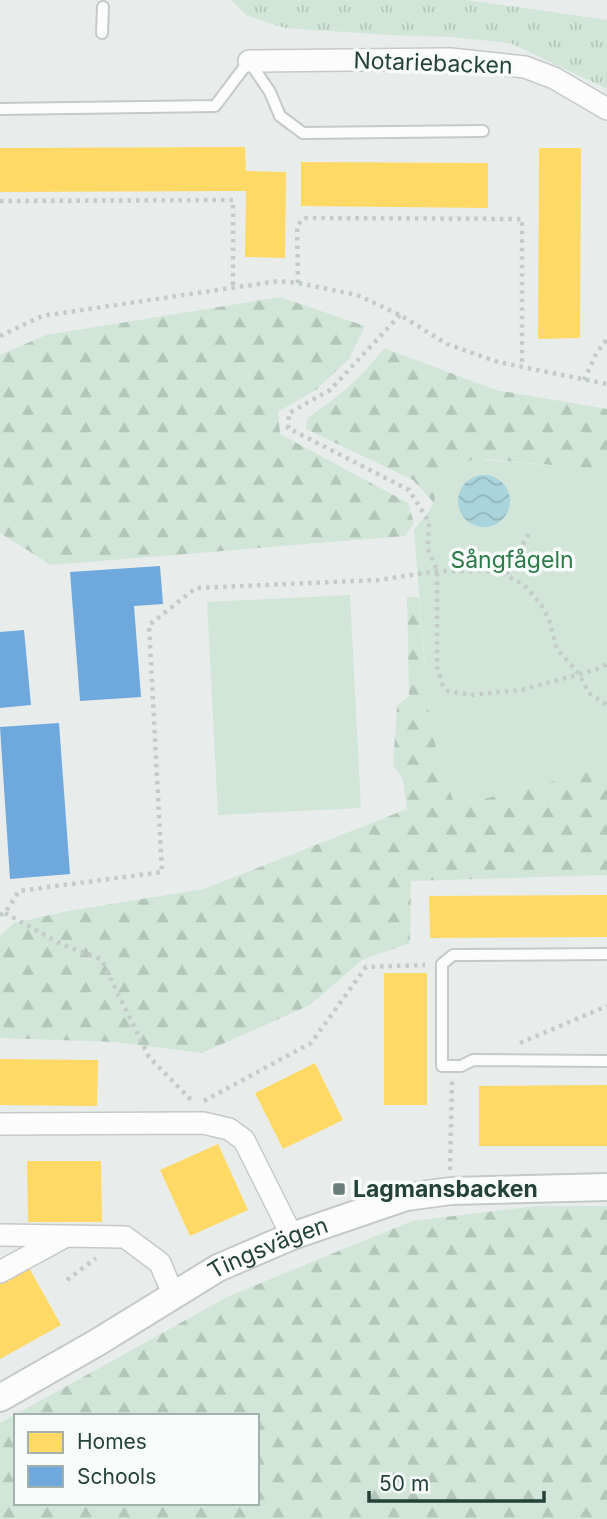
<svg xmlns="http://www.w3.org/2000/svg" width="607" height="1519" font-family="Inter,sans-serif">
<defs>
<pattern id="grass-tufts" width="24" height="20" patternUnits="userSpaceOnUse" patternTransform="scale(1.75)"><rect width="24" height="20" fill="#d1e6d8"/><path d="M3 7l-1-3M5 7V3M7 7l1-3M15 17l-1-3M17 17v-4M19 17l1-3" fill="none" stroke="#b3c6ba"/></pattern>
<pattern id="forest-firs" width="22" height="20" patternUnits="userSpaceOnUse" patternTransform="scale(1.75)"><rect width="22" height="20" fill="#d1e6d8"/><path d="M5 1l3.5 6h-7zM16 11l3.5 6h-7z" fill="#b3c6ba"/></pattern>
<pattern id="water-waves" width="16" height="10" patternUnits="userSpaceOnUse" patternTransform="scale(1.75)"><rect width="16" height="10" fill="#a9d4db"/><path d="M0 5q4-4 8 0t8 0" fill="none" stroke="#91b7bd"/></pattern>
</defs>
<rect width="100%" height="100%" fill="#e8edeb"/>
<!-- grass -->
<path fill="url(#grass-tufts)" d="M231,0h236l140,20v69l-97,-46 -58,-6 -63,-2 -104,-7 -39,-13z"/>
<!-- forest -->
<path fill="url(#forest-firs)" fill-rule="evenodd" d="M280,297l85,29 -16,33 -32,30 -39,23 2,22 128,69 6,20 -9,13 -354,29 -51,-32v-178l46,-20z
M384,348l112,42 111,19v61l-122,-11 -49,35 -2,9 -21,-23 -107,-51 1,-11c32,-21 54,-40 77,-70z
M407,597h12l11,130 25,79 152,-39v108l-196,6 -1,62 -48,17 -52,45 -108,48 -87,-11 -115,-4v-102l14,-13 54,-12 136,-22 203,-80 -4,-30 -10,-14 4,-59 12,-10z
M536,1206h71v313h-607v-96l229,-127 183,-75zM16,1416h241v87h-241z"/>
<!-- park -->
<path fill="#d1e6d8" d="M475,459l132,11v297l-152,39 -25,-79 -16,-197c6,-9 16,-18 20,-28 9,-23 14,-35 41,-43z
M350,595l11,213 -143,7 -11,-213z"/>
<!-- water -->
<path fill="url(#water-waves)" d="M458 501a26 26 0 1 1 52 0a26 26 0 1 1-52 0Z"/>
<!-- homes -->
<path fill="#ffd966" d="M245,147l1,24 40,1 -1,86 -40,-1 1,-66 -246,1v-44z
M539,148h42l-1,190 -42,1z
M301,162l187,1v45l-187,-2z
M607,895v42l-177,1 -1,-42z
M384,973h43v132h-43z
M0,1059l98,1 -1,46 -97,-1z
M315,1063l28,57 -60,29 -28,-56z
M607,1085v61h-128v-60z
M218,1144l30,66 -58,26 -30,-66z
M27,1161h74l1,61h-74z
M28,1266l33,59 -61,34v-77z"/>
<!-- schools -->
<path fill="#6fa8dc" d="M160,566l3,38 -29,2 7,91 -61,4 -10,-129z
M24,630l7,75 -31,3v-76z
M59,723l11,151 -60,5 -10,-152z"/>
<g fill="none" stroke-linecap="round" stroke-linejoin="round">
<defs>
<path id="service" d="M102,33l1,-26
M0,109l215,-3 34,-45 21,31 10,24 23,17 180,-2
M607,954l-154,1 -11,9v102h19l12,-6 134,1"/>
<path id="minor" d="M249,61l201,-2 75,8 29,11 53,31
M0,1124l203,-1 26,6 15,11 48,96
M0,1235l64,1
M0,1272l66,-36 59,1 35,26 13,31"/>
<g id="tertiary">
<path id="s1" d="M0,1398l98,-56 120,-74 74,-32 114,-39 45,-6 156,-4"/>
</g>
</defs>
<!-- service casing -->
<use href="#service" stroke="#c5cac8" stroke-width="14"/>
<!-- minor casing -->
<use href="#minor" stroke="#c5cac8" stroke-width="24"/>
<!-- tertiary casing -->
<use href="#tertiary" stroke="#c5cac8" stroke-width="30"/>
<!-- path -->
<path stroke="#c3ccca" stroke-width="4.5" stroke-dasharray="3.5 5" stroke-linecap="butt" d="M0,201l233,-1v88
M298,283l-1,-57 7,-8 218,1v147
M400,315l-70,75 -41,23 -1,15 121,62 20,32 -1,27 9,22v96l6,19 5,5 23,4 50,-5 74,-20 12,-6
M0,336l42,-20 236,-35 20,2 59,12 43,20 47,29 51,18 109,22
M584,380l13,-28 10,-13
M506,574l24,-42
M5,913l56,31 40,15 48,98 44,45
M0,915l5,-2 14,-22 143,-19 -13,-247 47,-37 183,-8 58,-9h61l26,14 16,18 9,16 8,30 22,25 10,19 18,12
M520,1043l87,-37
M204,1101l107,-58 55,-76 59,-2
M450,1170l2,-90
M67,1280l29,-22"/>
<!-- service -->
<use href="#service" stroke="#fcfcfc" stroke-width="10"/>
<!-- minor -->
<use href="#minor" stroke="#fcfcfc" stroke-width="21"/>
<!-- tertiary -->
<use href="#tertiary" stroke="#fcfcfc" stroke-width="26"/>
</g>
<!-- markers -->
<rect fill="#697e78" stroke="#f7fbf9" stroke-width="2.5" x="332" y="1182" width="14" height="14" rx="3.5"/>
<g text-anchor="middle" stroke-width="7" stroke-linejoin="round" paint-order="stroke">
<!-- street labels -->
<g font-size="23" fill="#24423a" stroke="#f7fbf9">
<text transform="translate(433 63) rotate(2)" y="8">Notariebacken</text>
<text dy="8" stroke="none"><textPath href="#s1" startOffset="308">Tingsvägen</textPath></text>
</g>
<!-- park labels -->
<g font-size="23" fill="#2d7a4b" stroke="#f7fbf9">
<text x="512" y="568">Sångfågeln</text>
</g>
<!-- poi labels -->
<g font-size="23" font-weight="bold" fill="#24423a" stroke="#f7fbf9" text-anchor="start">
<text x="353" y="1197">Lagmansbacken</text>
</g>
</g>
<!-- legend -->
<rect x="14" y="1414" width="245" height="91" fill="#f7fbf9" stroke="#a3b1ad" stroke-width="2"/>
<rect x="28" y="1432" width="35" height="21" fill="#ffd966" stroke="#a3b1ad" stroke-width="2"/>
<text x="77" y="1449" font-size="21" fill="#24423a">Homes</text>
<rect x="28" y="1466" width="35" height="21" fill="#6fa8dc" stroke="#a3b1ad" stroke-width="2"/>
<text x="77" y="1484" font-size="21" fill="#24423a">Schools</text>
<!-- scale -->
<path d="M369 1491v10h175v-10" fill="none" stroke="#24423a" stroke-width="3.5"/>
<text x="379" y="1491" font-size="21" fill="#24423a" stroke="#f7fbf9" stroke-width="5" paint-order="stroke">50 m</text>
</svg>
